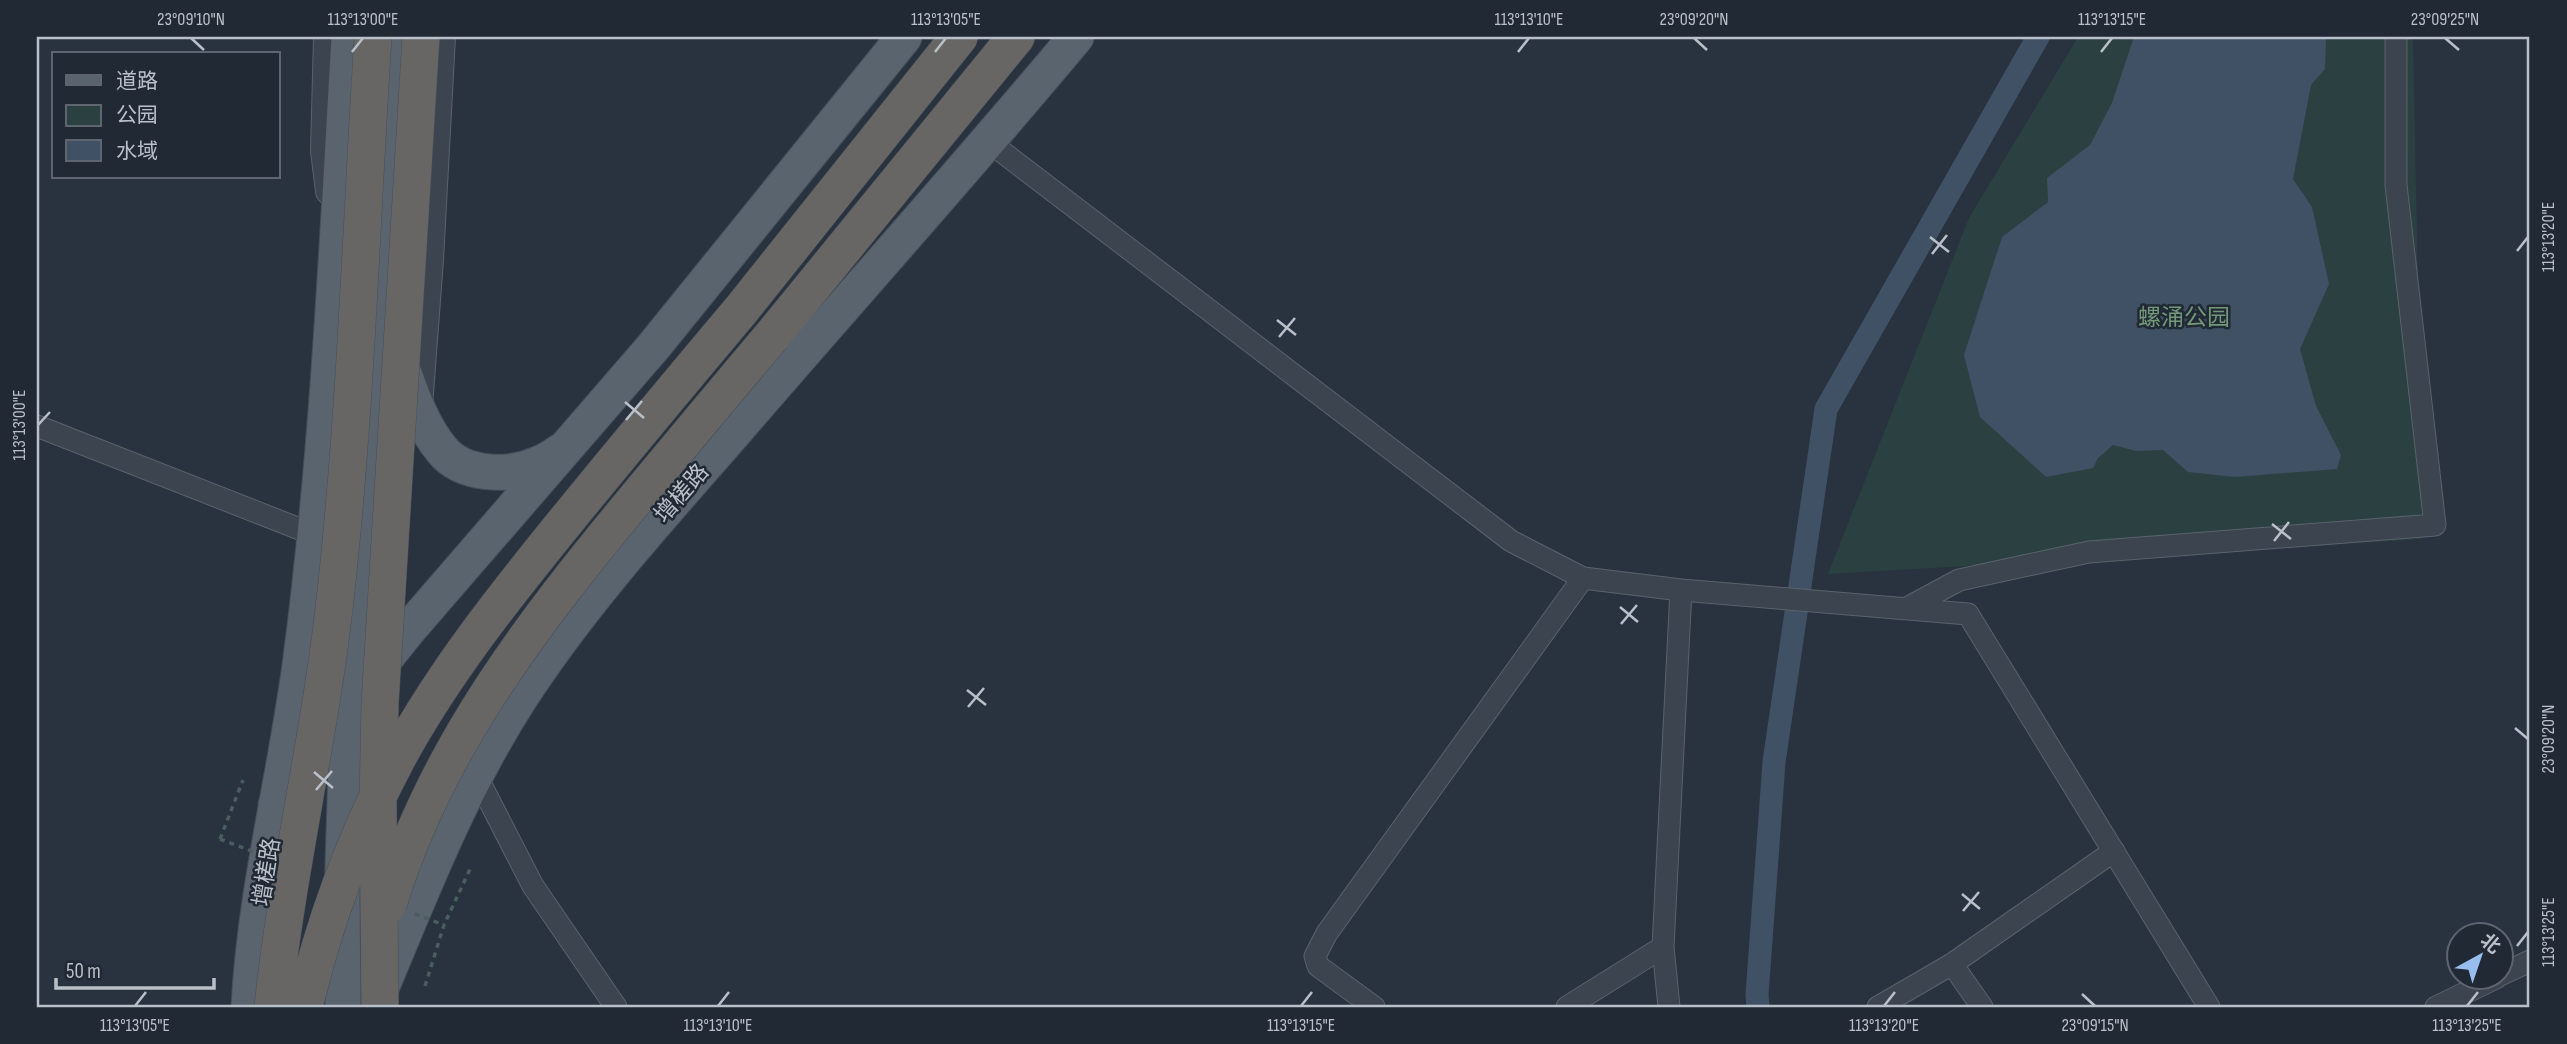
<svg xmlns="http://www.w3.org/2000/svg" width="2567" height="1044" font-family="'Sofia Sans Condensed','Noto Sans SC',sans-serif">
<rect width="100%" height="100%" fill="#28333f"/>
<!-- green -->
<path fill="#2b4041" d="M2078,37h335l10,502 -595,35 141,-356z"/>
<!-- water -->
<path fill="#405166" d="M2134,37h192l-1,32 -14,16 -18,94 19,28 17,77 -29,65 16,57 25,49 -4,14 -102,8 -47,-5 -25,-22 -27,1 -23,-6 -15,13 -5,10 -47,9 -66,-60 -16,-62 38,-118 46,-35 -1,-24 43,-33 22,-42z"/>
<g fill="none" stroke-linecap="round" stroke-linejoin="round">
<!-- canal -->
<path stroke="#405166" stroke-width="23" d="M1758,1007l-1,-12 17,-233 52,-353 212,-372"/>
<defs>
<path id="minor" d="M988,141l523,400 72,37 98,12 287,24 241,393
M37,426l278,109
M1907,608l52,-28 130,-28 346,-27 -39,-340v-148
M476,775l57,111 83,121
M1952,964l30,43
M2500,975l30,-14
M1374,1007l-56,-41 -3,-10 12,-23 256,-355
M1567,1007l96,-60
M1669,1007l-6,-60 18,-357
M1878,1007l74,-43 162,-113
M2436,1007l60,-29"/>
<path id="tertiary" d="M328,37l-3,114 5,40
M418,406l11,-146 12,-223"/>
<path id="primary" d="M400,362c11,30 21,63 42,88 21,26 66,27 96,14 8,-3 16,-8 23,-13
M276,805l72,-100 61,-76 245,-283 250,-309
M380,991c42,-101 82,-204 142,-296 62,-95 140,-180 214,-265 113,-131 229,-260 340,-393
M249,1007c6,-118 37,-233 52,-349 27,-207 36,-414 48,-621
M343,1007l-1,-109 6,-193 15,-158 34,-510"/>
<path id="trunk" d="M741,310l218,-273
M772,336l244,-299"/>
</defs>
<!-- minor casing -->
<use href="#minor" stroke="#5a636c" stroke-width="23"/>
<!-- tertiary casing -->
<use href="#tertiary" stroke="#5a636c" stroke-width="30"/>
<!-- primary casing -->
<use href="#primary" stroke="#464e58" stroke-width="37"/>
<!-- trunk casing -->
<use href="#trunk" stroke="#474f59" stroke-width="38"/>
<!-- path -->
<path stroke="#4a5d5f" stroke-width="3.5" stroke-dasharray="5 5" stroke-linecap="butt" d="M220,839l23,-59
M425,986l19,-61 27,-58"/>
<!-- minor -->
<use href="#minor" stroke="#3c454f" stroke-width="21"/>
<!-- tertiary -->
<use href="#tertiary" stroke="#3c454f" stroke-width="28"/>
<!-- primary -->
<use href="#primary" stroke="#5a646f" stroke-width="35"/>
<!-- trunk -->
<use href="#trunk" stroke="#676664" stroke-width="37"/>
<defs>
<path id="trunk-bridge" d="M388,905c47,-157 148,-286 251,-410 44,-53 88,-106 133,-159
M273,1007c14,-136 47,-270 62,-407 21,-187 26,-376 38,-563
M304,1007c21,-88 52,-172 95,-252 46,-84 106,-159 166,-233 58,-71 117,-142 176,-212
M380,1007l-2,-203 2,-101 41,-666"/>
</defs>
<!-- trunk-bridge casing -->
<use href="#trunk-bridge" stroke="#474f59" stroke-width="38" stroke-linecap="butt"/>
<!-- path-bridge -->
<path stroke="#4a5d5f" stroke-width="3.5" stroke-dasharray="5 5" stroke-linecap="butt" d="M220,839l47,18
M415,914l29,11"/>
<!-- trunk-bridge -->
<use href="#trunk-bridge" stroke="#676664" stroke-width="37"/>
</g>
<!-- ticks -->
<path fill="none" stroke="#b9c0c9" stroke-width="2.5" d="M191,38l13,12M1694,38l13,12M2445,38l14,12M352,52l11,-14M935,52l11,-14M1518,52l11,-14M2101,52l11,-14M1930,237l19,15M2517,251l11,-14M1932,254l15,-19M1277,320l19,15M1279,337l16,-19M625,402l19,16M626,420l16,-19M38,425l12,-13M2272,524l19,15M2274,541l15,-19M1620,607l18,15M1621,624l16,-19M967,690l19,15M968,707l16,-19M2515,728l13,11M314,772l19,16M316,790l16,-19M1962,894l18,15M1963,911l16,-19M2517,946l11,-14M2082,994l13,12M135,1006l11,-14M718,1006l11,-14M1301,1006l11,-14M1884,1006l11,-14M2467,1006l11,-14"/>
<g text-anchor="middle" stroke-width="5" stroke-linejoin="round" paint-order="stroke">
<!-- park labels -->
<g font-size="23" fill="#729879" stroke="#212934">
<text x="2184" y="325">螺涌公园</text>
</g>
<!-- street labels -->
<g font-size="23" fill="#b9c0c9" stroke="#212934">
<text transform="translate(681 493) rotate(-49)" y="8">增槎路</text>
<text transform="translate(266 872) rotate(-81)" y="8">增槎路</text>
</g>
</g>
<!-- border -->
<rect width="2567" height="1044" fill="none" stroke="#212934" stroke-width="77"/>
<!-- legend -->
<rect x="52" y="52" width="228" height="126" fill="#212934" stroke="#5e6570" stroke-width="2"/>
<rect x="66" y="75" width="35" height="10" fill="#5a646f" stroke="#5e6570" stroke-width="2"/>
<text x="116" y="88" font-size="21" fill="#b9c0c9">道路</text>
<rect x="66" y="105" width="35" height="21" fill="#2b4041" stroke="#5e6570" stroke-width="2"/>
<text x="116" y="122" font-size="21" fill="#b9c0c9">公园</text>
<rect x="66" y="140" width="35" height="21" fill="#405166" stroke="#5e6570" stroke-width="2"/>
<text x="116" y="158" font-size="21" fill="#b9c0c9">水域</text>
<!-- north arrow -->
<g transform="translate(2480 956) rotate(40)"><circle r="33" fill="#212934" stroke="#5e6570" stroke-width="2"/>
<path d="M0-5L12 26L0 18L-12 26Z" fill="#98bdef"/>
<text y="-10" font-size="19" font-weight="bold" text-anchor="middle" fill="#b9c0c9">北</text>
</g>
<!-- scale -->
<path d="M56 978v10h158v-10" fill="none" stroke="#b9c0c9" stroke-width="3.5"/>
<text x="66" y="978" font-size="21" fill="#b9c0c9" stroke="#212934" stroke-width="5" paint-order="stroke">50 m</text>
<rect x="38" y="38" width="2490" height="968" fill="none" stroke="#b9c0c9" stroke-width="2.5"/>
<g font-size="18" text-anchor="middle" fill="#b9c0c9">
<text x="191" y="25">23°09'10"N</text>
<text x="363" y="25">113°13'00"E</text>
<text x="946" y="25">113°13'05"E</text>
<text x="1529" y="25">113°13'10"E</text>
<text x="1694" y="25">23°09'20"N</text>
<text x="2112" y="25">113°13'15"E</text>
<text x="2445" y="25">23°09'25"N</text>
<text transform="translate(2548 237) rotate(-90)" y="6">113°13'20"E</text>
<text transform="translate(19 425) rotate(-90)" y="6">113°13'00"E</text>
<text transform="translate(2548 739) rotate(-90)" y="6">23°09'20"N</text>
<text transform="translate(2548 932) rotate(-90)" y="6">113°13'25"E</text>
<text x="135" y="1031">113°13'05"E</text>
<text x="718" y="1031">113°13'10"E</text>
<text x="1301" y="1031">113°13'15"E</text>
<text x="1884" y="1031">113°13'20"E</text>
<text x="2095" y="1031">23°09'15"N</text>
<text x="2467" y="1031">113°13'25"E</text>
</g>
</svg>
